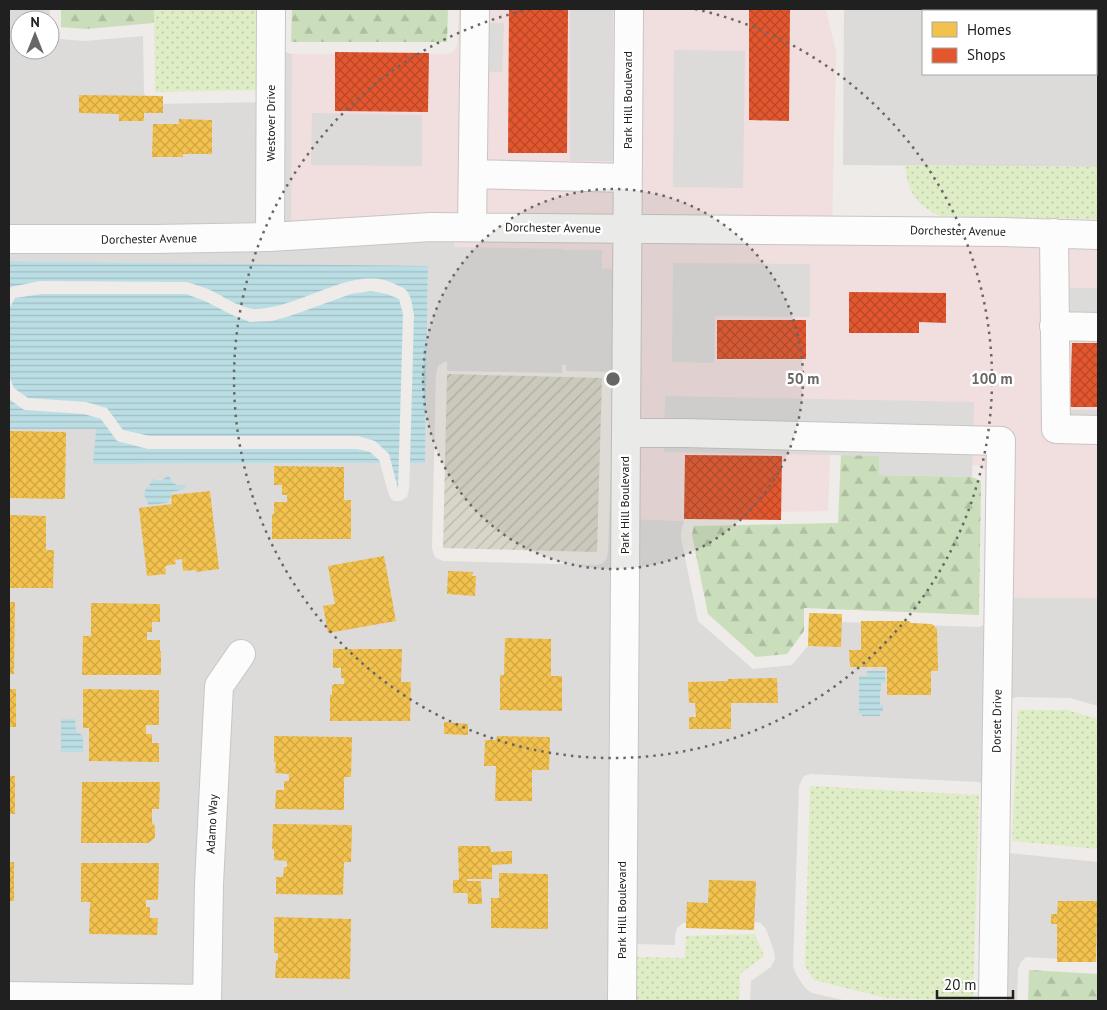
<svg xmlns="http://www.w3.org/2000/svg" width="1107" height="1010" font-family="'PT Sans',sans-serif">
<defs>
<pattern id="construction-furrows" width="10" height="10" patternUnits="userSpaceOnUse" patternTransform="scale(1.25)"><rect width="10" height="10" fill="#d8d6c9"/><path d="M-1 1l2-2M0 10L10 0M9 11l2-2" fill="none" stroke="#b9b7ac"/></pattern>
<pattern id="grass-dots" width="8" height="8" patternUnits="userSpaceOnUse" patternTransform="scale(1.25)"><rect width="8" height="8" fill="#deedc5"/><path d="M2 2h.1M6 6h.1" fill="none" stroke="#becba9" stroke-width="1.8" stroke-linecap="round"/></pattern>
<pattern id="forest-firs" width="22" height="20" patternUnits="userSpaceOnUse" patternTransform="scale(1.25)"><rect width="22" height="20" fill="#cbdebb"/><path d="M5 1l3.5 6h-7zM16 11l3.5 6h-7z" fill="#aebea0"/></pattern>
<pattern id="water-rules" width="6" height="5" patternUnits="userSpaceOnUse" patternTransform="scale(1.25)"><rect width="6" height="5" fill="#badee4"/><path d="M0 2.5h6" fill="none" stroke="#a0bec3"/></pattern>
<pattern id="homes-cross-hatch" width="8" height="8" patternUnits="userSpaceOnUse" patternTransform="scale(1.25)"><rect width="8" height="8" fill="#f2c14e"/><path d="M0 0l8 8M0 8l8-8" fill="none" stroke="#cfa644"/></pattern>
<pattern id="shops-cross-hatch" width="8" height="8" patternUnits="userSpaceOnUse" patternTransform="scale(1.25)"><rect width="8" height="8" fill="#e4572e"/><path d="M0 0l8 8M0 8l8-8" fill="none" stroke="#b84827"/></pattern>
</defs>
<rect width="100%" height="100%" fill="#eeebe8"/>
<!-- residential -->
<path fill="#dddbda" d="M9,9h41v11h-30v30h30v-22l2,6 5,5h3l25,2 58,-5 1,56 2,7 9,5 111,-2 16,-53 3,3 7,2v150l162,28 1,17 147,1 3,116 -157,-4h-4l-6,4 -2,8 -4,174 2,7 2,3 7,3 154,4 6,-2 3,-3 2,-8 4,-116v82l72,3 -3,10v7l17,83 55,48 39,-4 21,-25 2,-19 163,6 7,-2 5,-28 108,1v108l-28,-8 -52,-1 -6,2 -5,6 1,148 90,9v99l-72,-4 -5,5 -3,7 -1,32h-33l2,-216 -7,-3 -168,-8 -7,2 -2,3 -3,7 -6,180 3,8 9,14 7,5 35,8h-97l1,-20 20,-14 4,-8 -1,-8 -8,-22 -5,-6 -6,-1 -72,1 -6,5 -2,7v10l-40,-1 -11,57h-615v-572l87,-1 -2,36 286,-1 8,29 3,7 3,2h7l6,-4 2,-8 1,-26h15l3,-196 -419,-6z"/>
<!-- commercial -->
<path fill="#f1dede" d="M459,9h367l10,43 -4,175 266,4v367l-108,-1 -3,-126 -11,-6 -86,-2v-11l-60,3 -2,56 -134,2 -7,2 -3,6 -72,-3 -1,-82 2,-58 -2,-7 -6,-5 -3,-116 -147,-1 -1,-16 -163,-8 1,-171h155l6,-2 4,-6z"/>
<!-- religious -->
<path fill="#dcdbda" d="M570,9h43v152h-43z
M844,9h183v2h-104v63h173v-13h2v106l-255,-2z
M474,22l30,1 -2,49 -30,-1z
M674,50l71,1 -2,137 -70,-1z
M312,113l110,2v51l-111,-1z
M449,247l115,2 -2,124 -115,-2z
M673,263l137,1v53l-95,-1 -1,47 -42,-1z
M568,267l49,2 -2,103 -49,-1z
M1070,288h28v50h-28z
M665,396l309,6 -2,75 -94,-2v-19l-214,-4z
M1069,410h29v30l-30,-1z"/>
<!-- construction -->
<path fill="url(#construction-furrows)" d="M447,374l155,4 -5,174 -154,-4z"/>
<!-- grass -->
<path fill="url(#grass-dots)" d="M154,9h108v81l-107,2z
M1027,9h71v52h-2v-50h-69z
M906,165l192,2v52l-158,-3c-6,-3 -13,-7 -18,-11 -11,-9 -17,-26 -16,-40z
M1018,710h49l31,9v130l-86,-8z
M810,786l169,9 -6,206 -86,-3 -73,-18 -9,-14z
M755,934l9,22 -24,18 -1,27h-104v-44l50,1 1,-22z"/>
<!-- forest -->
<path fill="url(#forest-firs)" d="M61,9h93v14l-68,6 -25,-2z
M292,9h156l-1,33h-156z
M841,455l38,1v19l93,2 9,4 -2,134 -175,-7v23l-17,23 -31,3 -48,-43 -16,-79 2,-9 144,-3z
M1029,970l69,4v27h-70z"/>
<!-- water -->
<path fill="url(#water-rules)" d="M9,261l419,5 -3,197h-15l4,-149c-2,-7 -2,-19 -9,-25 -2,-2 -7,-3 -10,-5 -42,-21 -96,26 -141,25 -15,-1 -32,-14 -46,-20 -7,-3 -15,-5 -22,-7l-146,-1 -29,6 -2,2z
M371,291l16,3 12,5 4,15 -5,175 -9,-35 -14,-13 -17,-5h-208l-27,-6 -16,-22 -21,-6 -58,-4 -14,-10 -5,-12v-67l6,-11 27,-4h144l19,7 27,14 18,7 22,-1 21,-6 58,-21z
M9,399l15,11 60,4 17,5 16,22 31,8h209l13,3 10,9v2l-287,1 3,-35h-87z
M167,476h2c7,13 7,7 18,10l-3,3 -12,3 -3,9 -3,2 -17,2 -5,-10 2,-7 3,-2 3,-7 9,2z
M867,671h18v12h-4v7l-1,1v14h3v7h-3v4h-18v-2h-3v-38h8z
M61,719h14l1,12 7,5v16h-22z"/>
<!-- homes -->
<path fill="url(#homes-cross-hatch)" d="M79,95l84,1v17h-19v8h-25v-7l-40,-1z
M179,119l33,1v34h-29v3h-31l1,-33h26z
M9,431l57,1 -1,67 -56,-1z
M274,466l70,1v33h7v39h-79v-25h2v-12h13v-7h-5v-10h-8z
M210,491l9,78 -23,3v-2l-13,1 -1,-12 -7,1 1,4 -11,2 1,8 -19,2 -8,-68 33,-4 -1,-9z
M9,515l37,1v34h8l-1,38h-44z
M384,556l12,65 -68,12 -5,-27 12,-2 -7,-38z
M448,571l25,1 -1,4h4l-1,20 -28,-2z
M9,602h6l-1,72h-5z
M91,603l69,1v18h-8v10h-5v8h13v11h1v24h-79l1,-39h8z
M809,613l33,1 -1,33 -33,-1z
M861,621h48l2,2 21,1 5,5 1,42h-7v24h-44v-28h-37l-1,-17h12z
M505,638l46,1v37h11v35l-62,-1v-35h4z
M333,649h69l-1,33h10l-1,39h-80v-26h2v-9l2,-2h10v-6h-3v-10h-8z
M777,678l1,25h-47v26h-42v-12h7l-1,-14h-6l-1,-21 40,-1v-2z
M9,689h7v38h-7z
M83,689l76,1v35h-13v9h6v9h7v19l-70,-1v-33h-6z
M444,722l24,2v11l-24,-1z
M274,736l78,1 -1,40h-7v33l-69,-1 1,-19h8v-9h5v-7l-14,-1 1,-11h-2z
M497,736l53,1 -1,33h-17v31h-37l1,-35h-12l1,-26h11z
M9,776h6v38h-6z
M82,782h78l-1,27h-7v14l3,3v12l-7,5h-67z
M273,824l79,1 -1,37h-7l-1,33 -67,-1v-17h7l1,-10h3v-6l-13,-1v-11h-2z
M458,846h32l1,6 21,-1v13l-20,1v14h-25v2h14l1,23h-14l-1,-20v9h-14v-13h6z
M9,862h5v39h-5z
M81,863h78l-1,37h-12v7h4v11h8l-1,17 -68,-1 1,-32h-9z
M499,873l49,1v55l-57,-1v-30h8z
M709,880l47,1 -2,49 -68,-2 1,-26 21,1z
M1058,901h40v18h-1l-1,43h-39v-38h-6v-10h6z
M274,917l77,2 -1,60 -75,-1 1,-18h2v-7h-4z"/>
<!-- shops -->
<path fill="url(#shops-cross-hatch)" d="M509,9h59l-1,144h-59z
M749,9h41l-1,112 -40,-1z
M335,52l94,1 -1,59 -93,-1z
M849,292l97,1v30l-27,-1v11h-70z
M717,320h89v39h-89z
M1072,343h26v64h-28z
M685,455l97,1 -1,64 -97,-1z"/>
<g fill="none" stroke-linecap="round" stroke-linejoin="round">
<defs>
<path id="minor" d="M473,174l154,4
M472,227l3,-218
M1054,233l2,196 42,1
M270,237l1,-228
M9,239h145l116,-2 161,-10 573,5 94,3
M1054,326l44,1
M626,433h58l317,8 -8,560
M9,996l198,3
M207,1001l2,-117 10,-198 22,-32
M622,1001l7,-992"/>
</defs>
<!-- minor casing -->
<use href="#minor" stroke="#c7c6c4" stroke-width="30"/>
<!-- minor -->
<use href="#minor" stroke="#fcfcfc" stroke-width="28"/>
</g>
<!-- distance rings -->
<circle cx="613" cy="379" r="190" fill="#686766" fill-opacity=".12"/>
<g fill="none" stroke="#686766" stroke-width="2.5" stroke-dasharray="2.5 5">
<circle cx="613" cy="379" r="190"/>
<path d="M695 9A379 379 0 1 1 531 9"/>
</g>
<g text-anchor="middle" stroke-width="5" stroke-linejoin="round" paint-order="stroke">
<!-- street labels -->
<g font-size="12" fill="#202020" stroke="#fff">
<text transform="translate(628 100) rotate(-90)" y="4">Park Hill Boulevard</text>
<text transform="translate(271 123) rotate(-90)" y="4">Westover Drive</text>
<text transform="translate(553 228) rotate(1)" y="4">Dorchester Avenue</text>
<text transform="translate(958 231) rotate(1)" y="4">Dorchester Avenue</text>
<text transform="translate(149 239) rotate(-1)" y="4">Dorchester Avenue</text>
<text transform="translate(625 505) rotate(-90)" y="4">Park Hill Boulevard</text>
<text transform="translate(997 721) rotate(-89)" y="4">Dorset Drive</text>
<text transform="translate(212 824) rotate(-87)" y="4">Adamo Way</text>
<text transform="translate(622 910) rotate(-90)" y="4">Park Hill Boulevard</text>
</g>
</g>
<circle cx="613" cy="379" r="8" fill="#686766" stroke="#fff" stroke-width="2.5"/>
<g font-size="15" text-anchor="middle" font-weight="bold" fill="#686766" stroke="#fff" stroke-width="5" stroke-linejoin="round" paint-order="stroke">
<text x="803" y="384">50 m</text>
<text x="992" y="384">100 m</text>
</g>
<!-- border -->
<rect width="1107" height="1010" fill="none" stroke="#202020" stroke-width="20"/>
<!-- legend -->
<rect x="922" y="10" width="175" height="65" fill="#ffffff" stroke="#a6a6a6"/>
<rect x="932" y="22" width="25" height="15" fill="#f2c14e" stroke="#a6a6a6"/>
<text x="967" y="35" font-size="15" fill="#202020">Homes</text>
<rect x="932" y="48" width="25" height="15" fill="#e4572e" stroke="#a6a6a6"/>
<text x="967" y="60" font-size="15" fill="#202020">Shops</text>
<!-- north arrow -->
<g transform="translate(35 35)"><circle r="24" fill="#ffffff" stroke="#a6a6a6"/>
<path d="M0-4L9 19L0 12L-9 19Z" fill="#686766"/>
<text y="-8" font-size="14" font-weight="bold" text-anchor="middle" fill="#202020">N</text>
</g>
<!-- scale -->
<path d="M937 990v8h76v-8" fill="none" stroke="#202020" stroke-width="2.5"/>
<text x="944" y="990" font-size="15" fill="#202020" stroke="#ffffff" stroke-width="4" paint-order="stroke">20 m</text>
</svg>
